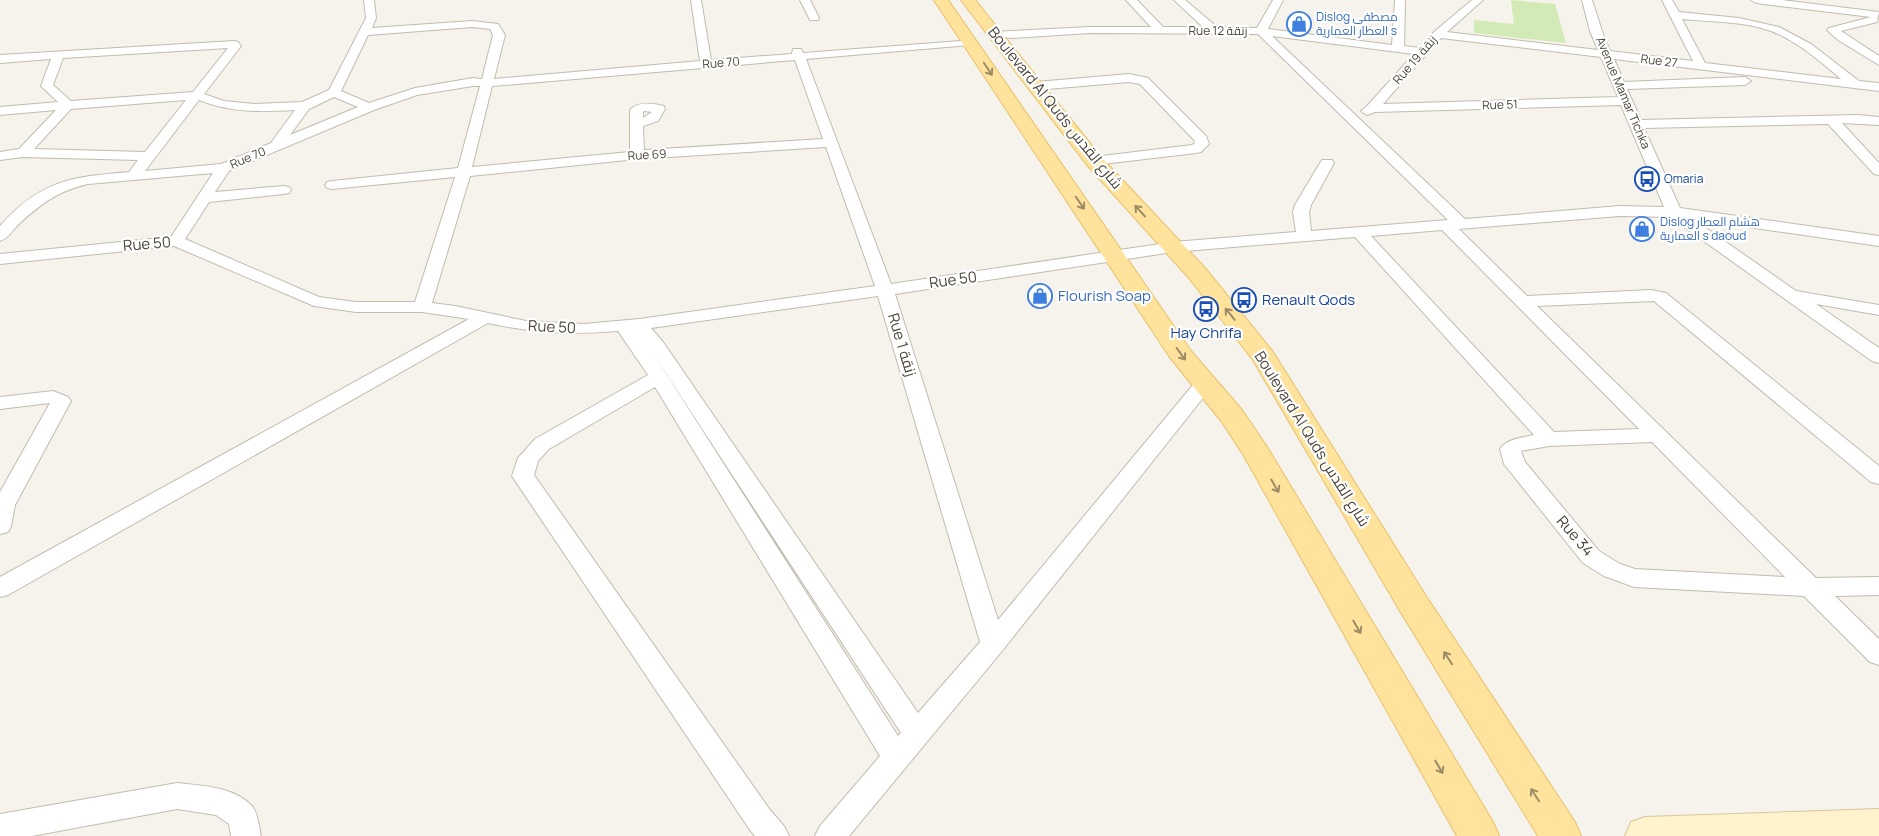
<svg xmlns="http://www.w3.org/2000/svg" width="1879" height="836" font-family="Manrope,Cairo,sans-serif">
<rect width="100%" height="100%" fill="#f6f3ec"/>
<!-- green -->
<path fill="#d2eab5" d="M1511,0l44,4 11,39 -92,-10v-13l40,4z"/>
<g fill="none" stroke-linecap="round" stroke-linejoin="round">
<defs>
<path id="street" d="M364,0h10l2,18 -4,10 100,-7 26,3 7,11 -11,44 206,-18 -9,-61h10l10,60 81,-6 1,-5h8l2,4 171,-13 2,2 -2,2 -4,1 -164,14 85,225 282,-42 123,-10 -3,-20 2,-7 25,-42 2,-3h10l2,3 -23,42 -2,7 2,19 137,-11 -190,-186 -168,-1 -79,5 -19,-2 -2,-2 2,-2 98,-5h61l-25,-27h11l26,27h40l-29,-27h11l32,27 40,1 16,-28h10l-15,29 124,16 3,-45h10l-1,46 16,2 14,-16 38,-32h11l-36,32 151,18 -8,-19 -8,-31h10l10,31 8,20 83,10 -31,-61h10l7,12 60,6 40,9 32,17 48,37 20,2v8l-265,-32 10,23 121,-5 6,4 -6,4 -118,4 14,31 217,-5 21,2v8l-37,-2 37,40v12l-5,-1 -46,-50 -184,4 36,80 199,28v10l-186,-27 103,72 83,14v10l-63,-11 63,44v15l-7,-2 -202,-144 -50,-1 -161,13 68,67 124,-6 15,3 213,173v18l-8,-2 -217,-181 -117,5 279,272 63,-1v18l-44,1 44,43v26l-9,-3 -66,-66 -170,-9 -30,-11 -21,-13 -79,-99 -4,-15c7,-11 22,-11 34,-14l-179,-198 -182,15 -278,42 103,326 199,-240 7,-2 7,2 3,4 -212,267 -153,185h-34l5,-10 60,-70 -225,-369 -106,62 -11,12 -4,14 236,335 14,16 5,10h-34l-5,-6 -238,-354 6,-18 17,-19 113,-64 -30,-44c-46,4 -86,2 -130,-8l-480,272 -8,2v-20l469,-258 -47,-7h-66l-42,-6 -140,-60 -174,18v-10l171,-17 42,-64 -125,11c-30,7 -46,19 -68,39 -7,6 -11,15 -20,18v-15c41,-46 71,-49 129,-54l9,-12 -115,-3 -23,3v-8l19,-3 37,-39 -56,5v-8l58,-5 -17,-16 10,-27 -51,4v-8l234,-14 4,1 3,4 -37,48 20,7 30,3 48,-2 27,-12 37,-72zM1682,19c29,3 61,2 89,12 26,10 49,30 70,48l-136,-16zM472,27l18,2 3,6 -11,44 -9,-1 -58,10 -46,15 -28,-12 27,-56zM1272,36l142,18 -46,51 -7,6 6,4 8,-3 246,-7 43,102 -44,-1 -155,13zM1441,38l160,19 17,40 -235,7zM228,48l-35,44 -122,9 -18,-16 10,-27zM795,60l28,79 -179,11 -1,-24 15,-5 7,-12 -1,-3c-12,-3 -26,-5 -34,4v42l-158,15 20,-81zM473,86h7l-22,82 -126,13 -5,1 -2,3 2,3 5,1 123,-12 -40,125h-59l-37,-5 -134,-58 24,-37 75,-8 5,-1 2,-3 -2,-3 -5,-1 -69,6 14,-21 145,-61 43,-15zM334,97l24,10 -68,28 19,-26zM186,100l-41,52 -111,-3 37,-40zM199,100c33,13 61,12 96,10l-24,33 -50,21 -76,7zM644,111l8,1 -9,6v-6zM826,147l49,139 -236,33 -55,5 -58,-3 -71,-15 -23,-3 38,-127 167,-17zM1442,230l197,199 -85,3 -183,-196zM878,296l102,346 -62,71 -255,-371 -12,-14zM652,352l249,381 -3,3zM1652,442l133,135 -150,-8 -15,-5 -21,-13 -74,-89 -4,-11 28,-5z
M800,0h10l9,18 -1,2h-8z
M1751,0h31l97,12 -2,10 -36,9 38,25v9l-41,-25 -11,-10 2,-2 42,-11 -115,-14z
M1129,74l19,4 58,58 3,8 -8,8 -5,1 -102,12 -5,-1 -2,-3 2,-3 5,-1 98,-12 3,-2 -1,-3 -54,-56 -11,-2 -93,8 -6,-4 6,-4z
M53,391l15,6 3,4 -56,104 -4,21 -3,6 -8,2v-42l50,-89 -50,6v-12z
M177,783c25,3 56,3 75,23 6,7 7,21 9,30h-30l-2,-12 -13,-9 -39,-6 -145,27h-32v-22z"/>
<path id="secondary" d="M1879,809v27h-254l6,-14 14,-5z"/>
<path id="primary" d="M934,0h14l243,351 51,59 25,37 226,375 6,14h-42l-213,-380 -22,-34 -53,-66z
M961,0h14l126,157 104,111 68,84 151,241 151,229 6,14h-43l-138,-225 -147,-251 -64,-82 -102,-113z"/>
</defs>
<!-- street casing -->
<use href="#street" stroke="#c2bbae" stroke-width="2"/>
<!-- secondary casing -->
<use href="#secondary" stroke="#d6c79b" stroke-width="2"/>
<!-- primary casing -->
<use href="#primary" stroke="#e6c16a" stroke-width="2"/>
<!-- street -->
<use href="#street" fill="#fff" fill-rule="evenodd"/>
<!-- secondary -->
<use href="#secondary" fill="#fff3cd" fill-rule="evenodd"/>
<!-- primary -->
<use href="#primary" fill="#ffe39c" fill-rule="evenodd"/>
</g>
<!-- one-way arrows -->
<defs><path id="oneway-shaft" d="M-6 0H5M1.5-3L5.5 0L1.5 3" fill="none" stroke-width="1.6" stroke-linecap="round" stroke-linejoin="round" transform="scale(1.25)"/></defs>
<g stroke="#9c8c66">
<use href="#oneway-shaft" transform="translate(988 69) rotate(56)"/>
<use href="#oneway-shaft" transform="translate(1080 203) rotate(56)"/>
<use href="#oneway-shaft" transform="translate(1140 211) rotate(-133)"/>
<use href="#oneway-shaft" transform="translate(1230 314) rotate(-129)"/>
<use href="#oneway-shaft" transform="translate(1181 354) rotate(54)"/>
<use href="#oneway-shaft" transform="translate(1275 486) rotate(60)"/>
<use href="#oneway-shaft" transform="translate(1357 627) rotate(60)"/>
<use href="#oneway-shaft" transform="translate(1448 658) rotate(-123)"/>
<use href="#oneway-shaft" transform="translate(1439 767) rotate(60)"/>
<use href="#oneway-shaft" transform="translate(1535 795) rotate(-123)"/>
</g>
<!-- icons -->
<defs>
<symbol id="shop-ring" viewBox="-11 -11 22 22"><circle r="9.5" fill="#fff" stroke="#3f7fe0" stroke-width="1.5"/><path d="M-5-2.5h2.3a2.7 3.5 0 0 1 5.4 0H5L5.5 6h-11ZM-1.5-2.5h3a1.5 2.3 0 0 0-3 0Z" fill="#3f7fe0"/></symbol>
<symbol id="bus-ring" viewBox="-11 -11 22 22"><circle r="9.5" fill="#fff" stroke="#1a4fb4" stroke-width="1.5"/><path d="M-5-6H5V4H4V6H2V4H-2V6H-4V4H-5ZM-3.5-4V0h7V-4ZM-3.5 1.2v1.5H-2V1.2ZM2 1.2v1.5H3.5V1.2Z" fill="#1a4fb4"/></symbol>
</defs>
<g fill-rule="evenodd">
<use href="#shop-ring" x="1285" y="10" width="28" height="28"/>
<use href="#bus-ring" x="1633" y="165" width="28" height="28"/>
<use href="#shop-ring" x="1628" y="215" width="28" height="28"/>
<use href="#shop-ring" x="1026" y="282" width="28" height="28"/>
<use href="#bus-ring" x="1230" y="286" width="28" height="28"/>
<use href="#bus-ring" x="1192" y="295" width="28" height="28"/>
</g>
<g text-anchor="middle" stroke-width="4.5" stroke-linejoin="round" paint-order="stroke">
<!-- far-shop labels -->
<g font-size="12" fill="#366cbe" stroke="#fff" text-anchor="start">
<text x="1316" y="21">Dislog مصطفى<tspan x="1316" dy="14">العطار العمارية s</tspan></text>
<text x="1660" y="226">Dislog هشام العطار<tspan x="1660" dy="14">العمارية s daoud</tspan></text>
</g>
<!-- far-street labels -->
<g font-size="12" fill="#4b4439" stroke="#fff">
<text x="1218" y="35">Rue 12 زنقة</text>
<text transform="translate(1415 60) rotate(-49)" y="4">Rue 19 زنقة</text>
<text transform="translate(1659 61) rotate(7)" y="4">Rue 27</text>
<text transform="translate(721 63) rotate(-5)" y="4">Rue 70</text>
<text transform="translate(1623 93) rotate(67)" y="4">Avenue Mamar Tichka</text>
<text transform="translate(1500 105) rotate(-2)" y="4">Rue 51</text>
<text transform="translate(647 155) rotate(-4)" y="4">Rue 69</text>
<text transform="translate(248 158) rotate(-23)" y="4">Rue 70</text>
</g>
<!-- far-transit labels -->
<g font-size="12" fill="#164399" stroke="#fff" text-anchor="start">
<text x="1664" y="183">Omaria</text>
</g>
<!-- street labels -->
<g font-size="15" fill="#4b4439" stroke="#fff">
<text transform="translate(1055 108) rotate(51)" y="5">Boulevard Al Quds شارع القدس</text>
<text transform="translate(147 244) rotate(-5)" y="5">Rue 50</text>
<text transform="translate(953 280) rotate(-8)" y="5">Rue 50</text>
<text transform="translate(552 327) rotate(3)" y="5">Rue 50</text>
<text transform="translate(902 345) rotate(73)" y="5">Rue 1 زنقة</text>
<text transform="translate(1312 439) rotate(58)" y="5">Boulevard Al Quds شارع القدس</text>
<text transform="translate(1575 536) rotate(49)" y="5">Rue 34</text>
</g>
<!-- shop labels -->
<g font-size="15" fill="#366cbe" stroke="#fff" text-anchor="start">
<text x="1058" y="301">Flourish Soap</text>
</g>
<!-- transit labels -->
<g font-size="15" fill="#164399" stroke="#fff" text-anchor="start">
<text x="1262" y="305">Renault Qods</text>
<text x="1206" y="338" text-anchor="middle">Hay Chrifa</text>
</g>
</g>
</svg>
